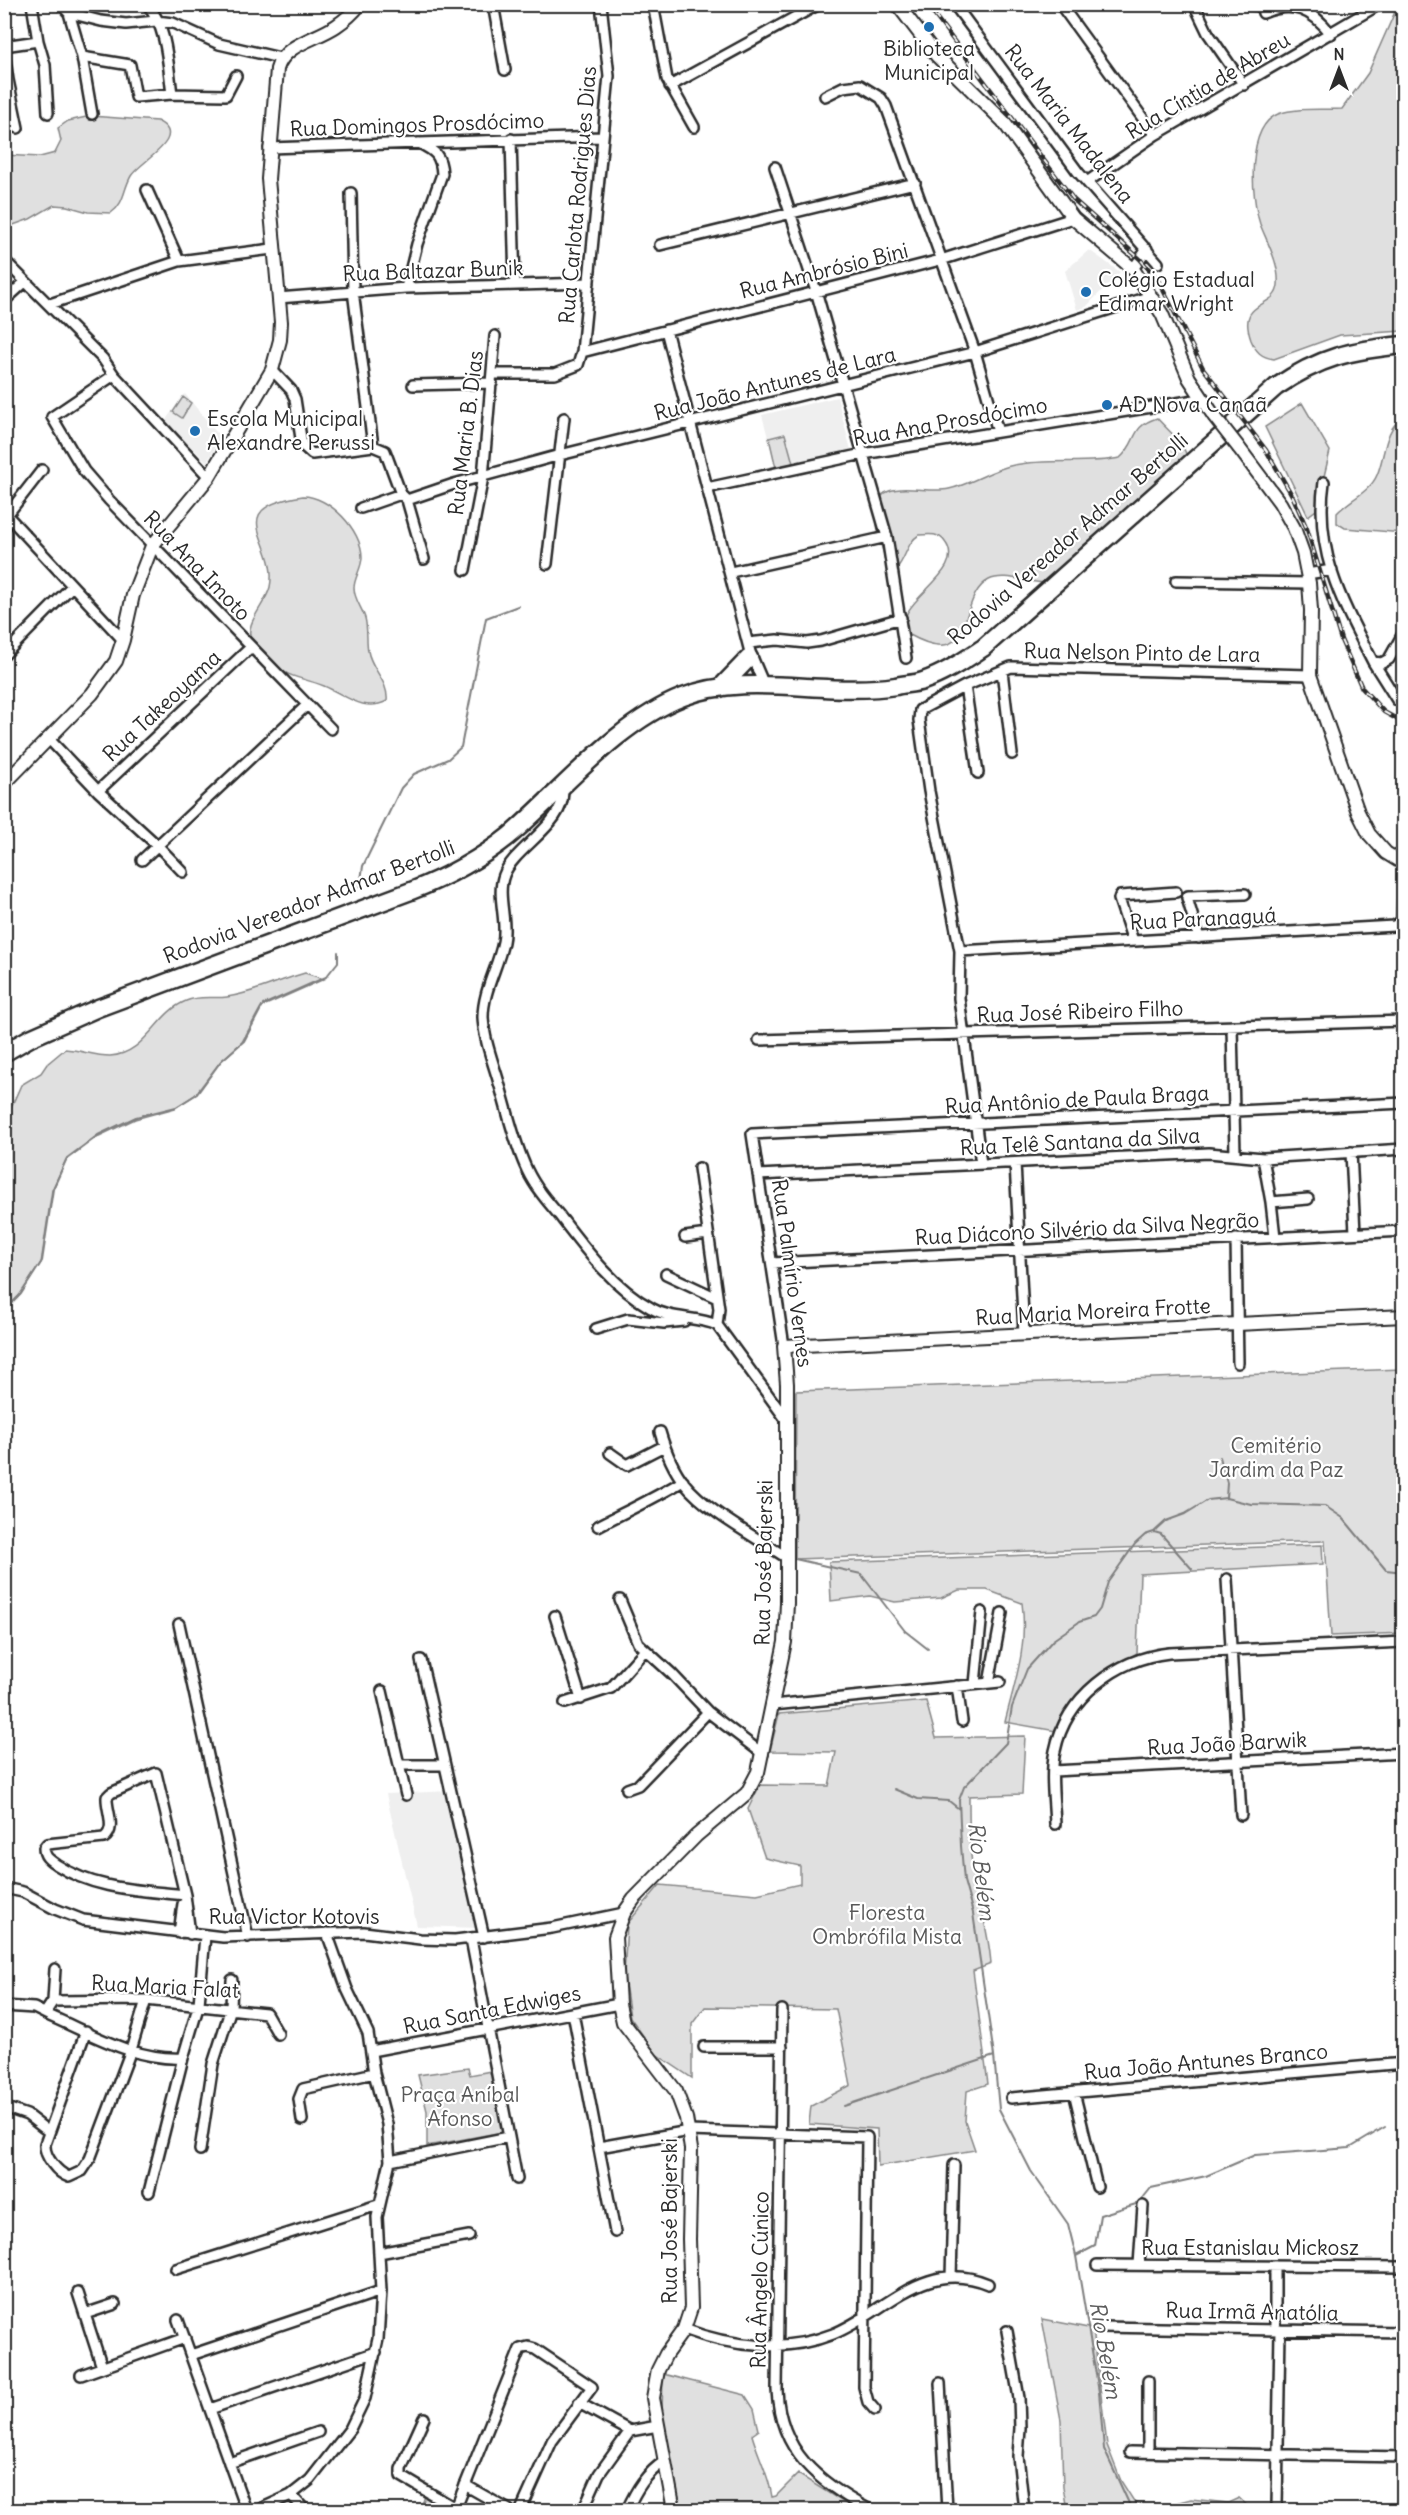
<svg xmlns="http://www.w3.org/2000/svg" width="1408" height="2515" font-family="Delius,sans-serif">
<rect width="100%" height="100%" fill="#fff"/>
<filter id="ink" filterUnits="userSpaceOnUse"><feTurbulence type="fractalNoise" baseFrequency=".0167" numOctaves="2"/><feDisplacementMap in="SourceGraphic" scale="12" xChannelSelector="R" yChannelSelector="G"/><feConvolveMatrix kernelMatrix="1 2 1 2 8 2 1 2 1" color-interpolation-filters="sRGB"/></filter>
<g filter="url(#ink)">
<!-- built -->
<path fill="#efefef" d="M1089,250l31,22 -34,35 -9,3 -12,-39z
M185,394l36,44 -14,24 -40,-39v-5z
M837,397l14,53 -75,18 -14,-53z
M451,1791l29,137 -63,-2 -31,-132z"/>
<!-- green -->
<path fill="#e0e0e0" stroke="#868686" stroke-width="1.5" d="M1240,5h34c-12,7 -23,11 -34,0z
M1398,5h6l-1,326 -63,4 -66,24c-13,-2 -18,-7 -23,-19 -15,-42 25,-30 27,-55 2,-20 -11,-43 -18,-61 -9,-28 -14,-97 18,-110 19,-7 44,-4 64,-5l26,-36z
M91,116l66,5c34,16 -17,40 -26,55 -8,14 -6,27 -20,37l-23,-1 -21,-6 -13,-1 -24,14 -25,9 -1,-73 36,2 15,-4 6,-12 -3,-13 10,-7z
M183,397l8,6 -9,15 -9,-6z
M1302,403l28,48 -14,59 -8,6 -43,-89z
M1157,418c12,14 30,26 31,45l-140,120c-17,1 -43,-11 -59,-3 -34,17 -10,94 -81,54 -22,-30 62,-60 37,-92 -6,-9 -15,-8 -26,-7 -12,7 -13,23 -22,33l-8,-2c-8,-14 -21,-62 -4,-73 14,-9 46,0 64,-4 23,-5 43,-20 65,-24 35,-7 72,0 106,-7 19,-17 9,-31 37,-40z
M1403,418v115l-58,-5 -8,-5v-10c12,-13 33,-21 40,-38 8,-18 7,-47 26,-57z
M785,434l8,29 -17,5 -7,-30z
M303,496c26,0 59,34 59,61 0,11 -8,21 -8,31 0,11 8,20 11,30 3,11 1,22 3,33 3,18 21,31 19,50 -24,12 -41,-6 -63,-15 -28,-11 -37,-6 -59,-31 -4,-4 -10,-9 -13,-14 -10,-16 15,-38 18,-54 10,-45 -52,-78 33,-91z
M305,973l19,6 -63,28 -19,35 -22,20 -25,33 -20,13 -40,11 -38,18 -31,23 -14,30 -11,73 -22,33 -10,11 -4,1v-187l16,-36 20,-12 6,-9 18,-15c15,1 30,7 45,7 36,-2 46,-43 76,-55 13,-6 28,-2 41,-4 28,-4 52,-17 78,-24z
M1403,1369v264l-72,3 -6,-95 -530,18 1,-168z
M1322,1545l1,19 -183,10 -3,79 -49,32 -17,18 -15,28 -51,-9c10,-41 23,-76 17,-119l-35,-13h-28l-18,8 -46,4 -25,-6 -39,5 -2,-39z
M926,1701l10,37 89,-2 -3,58 -53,2c0,26 0,54 5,80 6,30 15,57 17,88l-18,7 15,113 -21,7 -2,30 10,29 -97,16 -1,-37 -68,-5 2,-18 40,-21 -15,-76 -131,-2 -13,17v54l-36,-24 -26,-37 -6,-41 3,-52 33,-39 97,9 43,-10v-18l-35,-8 -17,-49 12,-24 69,1 7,-34 -66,-1 9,-37z
M468,2068l2,7 21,-4 11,61 -75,14v-35l-9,-36z
M1042,2319l51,10 14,116 14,36 14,22 17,6 39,-10 37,4 11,-5 13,12h-185l-4,-23 -2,-67z
M663,2374l82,21 9,14 5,21 -7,5c6,21 17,40 20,62l4,-1 22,-22 58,36h-175l-19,-96z
M425,2496l19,11 -1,3h-23z
M1284,2507l57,2 -59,1z"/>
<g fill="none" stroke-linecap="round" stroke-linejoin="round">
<!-- stream -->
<path stroke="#7e7e7e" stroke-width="2" d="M360,887l3,-21 38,-78 13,-14 34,-15 13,-12 25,-129 32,-12
M4,1307l6,-2 11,-11 21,-33 11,-72 14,-31 31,-23 38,-18 40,-10 21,-13 24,-33 23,-20 19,-36 63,-28 12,-15v-10
M1220,1457l7,26 -1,15
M1154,1532l7,2 31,35
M795,1559l66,15 44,57 23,18
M894,1789l24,10 31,2 10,8
M844,2106l150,-50
M1143,2198l8,-10 55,-12 49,-21 95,-7 35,-21
M1076,2256l19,-10 5,-31 36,-11
M1132,2510l-28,-61 -5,-57 -23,-136 -8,-32 -37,-53 -32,-62 -5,-53 -21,-143 -9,-32 -3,-35 -2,-46 5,-13 42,-44 6,-36 15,-38 26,-29 26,-18 15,-5 6,-8 8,-27 27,-38 10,-9 9,-3 12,-11 19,-7 23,-14 18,-2 25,6 74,2 18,12 43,52 18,2"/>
<defs>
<path id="street" d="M32,4l6,37
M61,4l8,9 32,8 25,3 30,-3 17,2 46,21 61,14
M493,4l12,66
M653,4l14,75 27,48
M954,4l124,168 80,91
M1060,4l95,131
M1194,4l14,29 36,52
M69,13l13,44 10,57
M1263,13c30,-12 49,-4 68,21
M4,46l34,-5 7,24 3,48
M4,52l4,28 10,48
M82,57l48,8 6,32 36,-3c-4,-29 -5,-68 -25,-90
M670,86l149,-82
M172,94l54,1 10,-19
M825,96l18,-9 17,-2 21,13 5,8 89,246 23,80
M511,139l4,146
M269,148l333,-11
M775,167l41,124 71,246 19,121
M1087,182l68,-47 225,-131
M147,190l32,71
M351,193l2,98 20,155
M660,245l255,-62
M4,260l99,99 11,16 95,102
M1133,269l14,-20
M406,288l11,-44 25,-70c-1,-19 -7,-23 -23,-31
M278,298l128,-10 183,-5
M4,301l21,-19
M50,304l129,-43 93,-12
M666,330l84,322 14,33
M582,352l362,-93 129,-41
M272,370l19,20 4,9 7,46 10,9 61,-8 12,5 16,43 6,6 17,59
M492,374h63l23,-9 4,-13 27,-276 -8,-72
M114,375l-62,42 32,54 25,29 222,229
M413,385l79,-2
M1324,482c-10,70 18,120 49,180l9,1 7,-4 15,-27
M707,488l156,-34 338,-55
M407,500l47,-16 106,-29 415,-103 176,-56
M361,508l40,-14
M4,512l119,128
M7,515l35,-45
M547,564l17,-146
M465,570l18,-93 12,-141
M731,572l156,-35
M1307,574l25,-4
M1176,581l133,2
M748,643l29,-3 30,3 14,-2 80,-23
M4,655l68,-69
M1373,662l24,38 7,4
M1002,671l10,83
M965,686l13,87
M48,738l50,53 60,55 25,26
M562,787c8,35 -48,60 -58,88 -8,20 4,46 -1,67 -5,25 -20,49 -20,75 1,23 10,45 16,66 9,29 15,60 28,87 8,17 20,31 32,45 26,34 54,72 92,93 20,12 45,8 66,17l68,93
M98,791l153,-144
M142,860l164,-154
M1199,938l-12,-40 1,-2 57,-2
M1133,941l-14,-42 1,-3 56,-4
M960,951l434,-25 8,-5 2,-45
M1232,1026l3,128
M759,1040l645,-19
M1351,1152l4,81
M1263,1158l8,44 4,35
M1015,1163l9,171
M981,1164l-22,-166 1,-47 -31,-160 -10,-71 1,-10 45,-24 46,-19 299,8
M699,1168l20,141 -2,16
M758,1175l451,-22 54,5 141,-9
M1271,1202l37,-3
M685,1237l23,-3
M1236,1239l2,124
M772,1263l632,-32
M666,1274l51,24
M596,1329l32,-10 36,4 20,-2
M784,1346l-32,-212 652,-31
M660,1432c5,17 13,37 24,51 22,28 72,54 103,75
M610,1453l17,12 37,-19
M598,1526c29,-15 57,-28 85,-45
M1227,1579l14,236
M620,1600l18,43 34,31 36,38 55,42
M555,1616l26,83
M179,1624l69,313
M421,1660l63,277
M989,1683l13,-70
M975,1684l7,-72
M957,1686l5,35
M382,1691l24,104
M565,1703l46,-15 34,-38
M773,1705l227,-23
M400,1765h45
M1053,1771l351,-18
M627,1789l11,-4 70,-73
M1055,1824c-1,-24 -5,-50 0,-73 11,-54 61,-92 114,-98l235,-11
M4,1888l19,4 32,17 28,11 140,17 141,-5 56,7 35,1 97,-12 72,-15
M185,1895c-44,-5 -90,-5 -128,-30 -7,-5 -13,-8 -13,-17l3,-4 57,-6c13,-9 2,-28 3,-41l4,-4 45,-20 29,122 5,39
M179,1933l4,-29
M471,1939l46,240
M53,2001l2,-32
M4,2006l30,2 16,8c42,18 86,45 133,42
M782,2010l-5,380c3,62 41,92 93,120
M45,2013l8,-12 93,-1 120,13 12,21
M573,2013l42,219
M86,2031l-41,113c-1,12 12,29 24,33l13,-6 8,-12 41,-109 15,-50
M704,2047h78
M371,2051l248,-47
M1074,2092l23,95
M1011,2098l393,-35
M4,2107l23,8 22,17
M302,2120l-3,-21 4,-10 71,-16
M599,2147l90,-16 178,6 -3,250 4,15 7,8
M200,2150l13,-86 18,-56 1,-28
M390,2161l119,-24
M149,2192l34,-134 16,-54 6,-68
M379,2253l90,-17
M1097,2265l307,2
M1139,2265l4,-59
M1275,2266v64
M176,2269l202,-64
M951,2277l3,-112
M78,2293l24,74
M85,2314l30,-10
M178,2320l68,190
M1100,2327l304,5
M684,2329c47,18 101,24 149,5 52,-21 91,-77 155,-50
M1007,2331l12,67 1,30 -2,28 6,54
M191,2355l190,-64
M81,2375l104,-37
M1148,2381v71
M940,2383l7,127
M579,2403l51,28 28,-5
M210,2409l166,-57
M424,2418l-23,51v7l49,29 5,1 3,-3 62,-154 8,-2 7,2 57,38 -40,54 -31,69
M1130,2452l274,5
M229,2463l89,-31
M465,2485l44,25
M291,2495l14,15
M1277,2507l3,-177
M258,2510l33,-15 19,-15 40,-51 15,-31 13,-59 3,-48 -4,-74 13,-56 -3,-37 -13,-51 -6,-40 -21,-44 -20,-56
M583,2510l16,-36 31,-43
M627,2510c9,-20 19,-37 38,-49"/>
<path id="secondary" d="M897,4l40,52 66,65 70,97 60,51 29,45 27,64 25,38
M1239,448l41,55 14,25 9,25 6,30 2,27 -1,65 48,137 11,22 17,19 18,11
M4,784l88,-90 24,-33 7,-21 10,-45 19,-49 57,-69 63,-107 8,-30 1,-18 -13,-143 9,-110c7,-25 38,-29 59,-43 9,-6 17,-13 24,-22
M674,2510l-21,-112 5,-28 8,-16 18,-25 7,-21 -2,-69 2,-90 -5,-31 -10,-27 -53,-69 -4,-18 -4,-67 9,-24 10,-14 62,-63 51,-43 11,-21 27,-130 2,-39v-219l-3,-38 620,-30"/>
<path id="highway" d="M720,688l29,-30
M4,1053l26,-15 68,-30 313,-117c36,-14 68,-31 98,-55 54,-46 107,-113 174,-139 66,-26 143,0 213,-11 8,-2 18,-2 27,-5 21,-7 40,-20 60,-33l293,-261c44,-30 75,-37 128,-42"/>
</defs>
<!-- street casing -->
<use href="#street" stroke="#2b2b2b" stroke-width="14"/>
<!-- secondary casing -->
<use href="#secondary" stroke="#2b2b2b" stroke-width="16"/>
<!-- highway casing -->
<use href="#highway" stroke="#2b2b2b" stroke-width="21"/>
<!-- street -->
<use href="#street" stroke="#fff" stroke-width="9"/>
<!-- secondary -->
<use href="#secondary" stroke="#fff" stroke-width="12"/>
<!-- highway -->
<use href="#highway" stroke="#fff" stroke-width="16"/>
<defs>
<path id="rail" d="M926,4l148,196 66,59 18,21 45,88 63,82 27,47 14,32 34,111 21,48 22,24 20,11"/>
</defs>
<!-- rail casing -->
<use href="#rail" stroke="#2b2b2b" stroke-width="4.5"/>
<!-- rail -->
<use href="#rail" stroke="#fff" stroke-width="2" stroke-dasharray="7" stroke-linecap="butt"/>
<defs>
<path id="secondary-bridge" d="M1214,416l25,32"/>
</defs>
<!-- secondary-bridge casing -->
<use href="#secondary-bridge" stroke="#2b2b2b" stroke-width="16" stroke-linecap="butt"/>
<!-- secondary-bridge -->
<use href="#secondary-bridge" stroke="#fff" stroke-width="12"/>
</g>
</g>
<!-- markers -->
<g fill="#1f6fb2" stroke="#fff" stroke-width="2">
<circle cx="929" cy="27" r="6"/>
<circle cx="1086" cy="292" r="6"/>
<circle cx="1107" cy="405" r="6"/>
<circle cx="195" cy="431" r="6"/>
</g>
<g text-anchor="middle" stroke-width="4.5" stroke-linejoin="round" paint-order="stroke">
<!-- poi labels -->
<g font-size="21" fill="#2b2b2b" stroke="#fff" text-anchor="start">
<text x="929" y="56" text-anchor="middle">Biblioteca<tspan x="929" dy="24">Municipal</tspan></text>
<text x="1098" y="287">Colégio Estadual<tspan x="1098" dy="24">Edimar Wright</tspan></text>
<text x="1119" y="412">AD Nova Canaã</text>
<text x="207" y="426">Escola Municipal<tspan x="207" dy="24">Alexandre Perussi</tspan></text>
</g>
<!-- street labels -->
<g font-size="21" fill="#2b2b2b" stroke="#fff">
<text transform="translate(1208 86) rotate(-31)" y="7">Rua Cíntia de Abreu</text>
<text transform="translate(1069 124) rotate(52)" y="7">Rua Maria Madalena</text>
<text transform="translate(417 125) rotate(-2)" y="7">Rua Domingos Prosdócimo</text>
<text transform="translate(578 195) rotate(-85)" y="7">Rua Carlota Rodrigues Dias</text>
<text transform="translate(433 271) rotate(-2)" y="7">Rua Baltazar Bunik</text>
<text transform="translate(824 271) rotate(-14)" y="7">Rua Ambrósio Bini</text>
<text transform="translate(775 384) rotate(-14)" y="7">Rua João Antunes de Lara</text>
<text transform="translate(950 422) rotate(-10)" y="7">Rua Ana Prosdócimo</text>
<text transform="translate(466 433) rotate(-83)" y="7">Rua Maria B. Dias</text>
<text transform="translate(1068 539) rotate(-41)" y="7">Rodovia Vereador Admar Bertolli</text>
<text transform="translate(197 566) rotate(46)" y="7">Rua Ana Imoto</text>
<text transform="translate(1142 653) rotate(1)" y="7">Rua Nelson Pinto de Lara</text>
<text transform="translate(162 706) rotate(-43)" y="7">Rua Takeoyama</text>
<text transform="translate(309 902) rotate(-21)" y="7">Rodovia Vereador Admar Bertolli</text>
<text transform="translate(1203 919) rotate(-3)" y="7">Rua Paranaguá</text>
<text transform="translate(1080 1012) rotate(-2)" y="7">Rua José Ribeiro Filho</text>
<text transform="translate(1077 1100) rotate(-3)" y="7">Rua Antônio de Paula Braga</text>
<text transform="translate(1080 1142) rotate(-3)" y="7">Rua Telê Santana da Silva</text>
<text transform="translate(1087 1229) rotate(-3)" y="7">Rua Diácono Silvério da Silva Negrão</text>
<text transform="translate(792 1273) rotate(82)" y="7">Rua Palmírio Vernes</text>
<text transform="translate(1093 1312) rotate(-3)" y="7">Rua Maria Moreira Frotte</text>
<text transform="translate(764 1563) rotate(-89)" y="7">Rua José Bajerski</text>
<text transform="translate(1227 1744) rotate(-3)" y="7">Rua João Barwik</text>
<text x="294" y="1924">Rua Victor Kotovis</text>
<text transform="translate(165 1987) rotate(3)" y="7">Rua Maria Falat</text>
<text transform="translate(492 2010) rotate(-11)" y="7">Rua Santa Edwiges</text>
<text transform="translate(1206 2062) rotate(-5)" y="7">Rua João Antunes Branco</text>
<text transform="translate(670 2221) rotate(-90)" y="7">Rua José Bajerski</text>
<text x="1250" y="2255">Rua Estanislau Mickosz</text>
<text transform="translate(760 2280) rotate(-89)" y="7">Rua Ângelo Cúnico</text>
<text transform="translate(1252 2312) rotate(1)" y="7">Rua Irmã Anatólia</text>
</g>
<!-- park labels -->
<g font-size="21" fill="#585858" stroke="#fff">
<text x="1276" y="1453">Cemitério<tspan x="1276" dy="24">Jardim da Paz</tspan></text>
<text x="887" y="1920">Floresta<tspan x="887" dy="24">Ombrófila Mista</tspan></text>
<text x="460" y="2102">Praça Aníbal<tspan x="460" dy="24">Afonso</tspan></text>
</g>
<!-- water labels -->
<g font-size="22" font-style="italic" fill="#5c5c5c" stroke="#fff">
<text transform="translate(982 1871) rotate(83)" y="8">Rio Belém</text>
<text transform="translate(1106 2350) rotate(80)" y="8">Rio Belém</text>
</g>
</g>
<!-- margin -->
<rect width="1408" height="2515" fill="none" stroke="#fff" stroke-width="24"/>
<rect x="12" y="12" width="1384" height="2491" fill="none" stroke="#2b2b2b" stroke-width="2" filter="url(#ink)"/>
<!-- north arrow -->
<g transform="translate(1339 69)" stroke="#ffffff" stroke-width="4.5" paint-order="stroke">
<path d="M0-4.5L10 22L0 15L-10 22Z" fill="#2b2b2b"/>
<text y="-9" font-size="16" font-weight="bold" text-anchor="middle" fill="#2b2b2b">N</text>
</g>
</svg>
